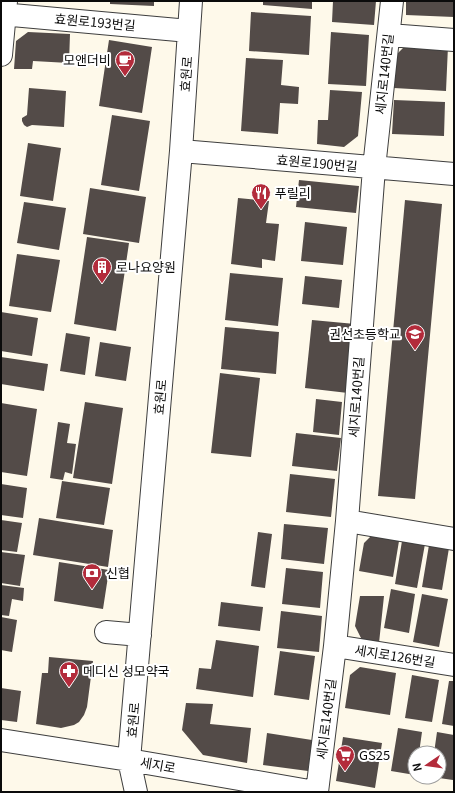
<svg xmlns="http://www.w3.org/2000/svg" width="455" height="793" font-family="Georgia,'Noto Sans KR',serif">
<rect width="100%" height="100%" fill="#fef9ea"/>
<!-- building -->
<path fill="#534b48" d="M110,1h44v5l-44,-2z
M263,1h49v8l-49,-4z
M333,1h43l-2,24 -42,-3z
M406,1h48v16l-48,-2z
M251,12l60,4 -2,39 -60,-4z
M28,32l42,2 -1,29 -36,-2 -1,8h-18l2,-28z
M331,32l38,3 -3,51 -38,-2z
M109,40l43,7 -10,66 -43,-7z
M407,44l41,2 -2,45 -52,-3 2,-33z
M246,58l37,2 -2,25 18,2 -1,17 -18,-1 -2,31 -37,-3z
M29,88l37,3 -2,36 -32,-2 -5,2 -3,-2 -2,-4v-3l5,-3z
M330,90l32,2 -4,44 -14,11 -27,-3 1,-24h10z
M394,100l51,2 -1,34 -52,-2z
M112,115l38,6 -11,70 -38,-6z
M28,143l33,5 -8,53 -33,-5z
M299,180l60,6 -3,27 -60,-6z
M90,188l56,9 -7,46 -56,-9z
M238,198l31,3 -3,22 13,1 -4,37 -13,-2v9l-31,-4z
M405,200l37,4 -27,295 -37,-3z
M24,202l42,6 -7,42 -42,-7z
M305,222l42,5 -4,38 -42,-4z
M87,237l42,6 -13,88 -42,-7z
M17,254l43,6 -9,52 -42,-6z
M230,273l53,5 -5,48 -53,-6z
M305,276l37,4 -3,28 -37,-4z
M1,312l37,6 -6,38 -31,-5z
M312,320l43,4 -7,69 -43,-5z
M225,327l54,5 -3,42 -55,-5z
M66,333l24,4 -5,38 -25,-4z
M100,342l31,5 -5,34 -31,-5z
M1,357l47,7 -4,27 -43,-7z
M220,373l40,5 -9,79 -40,-4z
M316,399l26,3 -3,33 -26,-3z
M85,402l38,6 -11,76 -39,-6z
M1,403l36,6 -10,67 -26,-4z
M58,422l12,2 -3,19 9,1 -4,30 -7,-2 -2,8 -13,-2z
M296,433l45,5 -4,33 -45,-5z
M290,474l45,5 -4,38 -45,-5z
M62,481l48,7 -6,37 -48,-7z
M1,484l26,4 -4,30 -22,-3z
M39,518l74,12 -5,37 -75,-12z
M1,520l21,3 -5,29 -16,-2z
M284,524l44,4 -4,36 -43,-5z
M258,532l14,2 -7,54 -14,-2z
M371,536l28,5 -6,36 -34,-6 5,-28z
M402,541l23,3 -8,44 -22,-4z
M429,545l20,3 -7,42 -20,-3z
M1,552l24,3 -5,31 -19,-3z
M59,562l50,8 -6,39 -49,-8z
M286,568l37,4 -3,36 -38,-4z
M1,585l23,3 -1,13 -11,-2 -3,17 -8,-1z
M391,589l24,5 -6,39 -25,-5z
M422,594l26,5 -9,48 -26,-5z
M360,596h24l-5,47 -17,-3 -7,-14z
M221,602l42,5 -3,24 -42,-5z
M281,611l41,5 -3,36 -42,-4z
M1,617l16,3 -5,32 -11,-2z
M216,640l43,6 -6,51 -57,-8 3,-21 12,1z
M280,651l35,5 -6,44 -35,-5z
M49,657l44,4 -6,46 -3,8 -5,7 -5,3 -13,3 -25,-4 6,-51h6z
M360,667l36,6 -6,42 -45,-7 5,-33z
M412,675l27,5 -7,42 -27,-4z
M449,681h5v45l-12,-2z
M1,688l20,3 -4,31 -16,-2z
M186,703l27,1 -3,20 41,4 -4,35 -44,-8 -21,-25z
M398,728l24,4 -3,21h-4v22l-24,-4z
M437,732l17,3 -1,45 -14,-2v-25h-5z
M267,733l45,7 -4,31 -45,-6z
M343,737l39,6 -7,45 -39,-7z"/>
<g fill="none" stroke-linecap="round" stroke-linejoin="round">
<defs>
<path id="minor" d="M1,14l188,17
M389,35l65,5
M1,55l5,-54
M181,151l273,23
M347,521l107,18
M106,632l34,3
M335,646l119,19
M1,740l128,20 186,32
M136,792l-7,-32 52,-609 10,-150
M317,792l18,-146 12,-125 27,-353 18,-167"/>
</defs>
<!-- minor casing -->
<use href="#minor" stroke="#3e3e3e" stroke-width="24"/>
<!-- minor -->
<use href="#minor" stroke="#fff" stroke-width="22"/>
</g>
<!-- icons -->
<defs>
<symbol id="cafe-pin" viewBox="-11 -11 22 30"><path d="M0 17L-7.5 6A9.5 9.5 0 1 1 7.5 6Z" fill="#b32b3b" stroke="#fff"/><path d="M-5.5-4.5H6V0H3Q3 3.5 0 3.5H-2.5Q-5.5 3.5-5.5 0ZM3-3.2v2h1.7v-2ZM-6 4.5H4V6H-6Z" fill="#fff"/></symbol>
<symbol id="restaurant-pin" viewBox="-11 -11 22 30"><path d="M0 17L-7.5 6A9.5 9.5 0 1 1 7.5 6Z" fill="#b32b3b" stroke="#fff"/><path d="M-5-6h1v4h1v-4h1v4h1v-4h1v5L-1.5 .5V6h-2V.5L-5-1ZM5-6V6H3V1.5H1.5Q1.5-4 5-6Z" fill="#fff"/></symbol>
<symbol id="building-pin" viewBox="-11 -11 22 30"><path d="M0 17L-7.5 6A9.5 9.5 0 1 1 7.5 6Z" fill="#b32b3b" stroke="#fff"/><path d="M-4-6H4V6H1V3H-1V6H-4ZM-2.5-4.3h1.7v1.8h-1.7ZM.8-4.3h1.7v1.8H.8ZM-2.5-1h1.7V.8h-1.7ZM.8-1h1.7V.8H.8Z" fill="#fff"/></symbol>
<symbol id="school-pin" viewBox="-11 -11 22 30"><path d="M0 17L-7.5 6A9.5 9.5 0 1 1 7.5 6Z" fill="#b32b3b" stroke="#fff"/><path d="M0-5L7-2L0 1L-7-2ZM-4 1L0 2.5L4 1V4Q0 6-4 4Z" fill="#fff"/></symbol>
<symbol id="bank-pin" viewBox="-11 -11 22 30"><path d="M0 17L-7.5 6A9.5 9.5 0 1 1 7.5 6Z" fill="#b32b3b" stroke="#fff"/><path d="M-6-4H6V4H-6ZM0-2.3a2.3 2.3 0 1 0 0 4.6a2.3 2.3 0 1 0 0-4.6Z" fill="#fff"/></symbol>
<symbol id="pharmacy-pin" viewBox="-11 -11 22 30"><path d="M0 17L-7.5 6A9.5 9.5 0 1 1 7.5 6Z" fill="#b32b3b" stroke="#fff"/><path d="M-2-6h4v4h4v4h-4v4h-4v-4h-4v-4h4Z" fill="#fff"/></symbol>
<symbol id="supermarket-pin" viewBox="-11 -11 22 30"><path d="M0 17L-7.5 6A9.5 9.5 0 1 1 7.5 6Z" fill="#b32b3b" stroke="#fff"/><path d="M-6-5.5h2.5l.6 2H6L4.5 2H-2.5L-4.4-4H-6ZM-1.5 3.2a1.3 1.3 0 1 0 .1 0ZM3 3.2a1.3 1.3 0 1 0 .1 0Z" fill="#fff"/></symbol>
</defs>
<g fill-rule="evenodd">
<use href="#cafe-pin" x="114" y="49" width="22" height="30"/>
<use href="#restaurant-pin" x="250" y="182" width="22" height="30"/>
<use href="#building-pin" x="91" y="256" width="22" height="30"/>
<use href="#school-pin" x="404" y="323" width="22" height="30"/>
<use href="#bank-pin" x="81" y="562" width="22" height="30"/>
<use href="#pharmacy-pin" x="58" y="660" width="22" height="30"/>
<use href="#supermarket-pin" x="334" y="744" width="22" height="30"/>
</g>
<g text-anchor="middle" stroke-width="4" stroke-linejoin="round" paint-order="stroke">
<!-- street labels -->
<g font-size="13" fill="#0b0b0b" stroke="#fff">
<text transform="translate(95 22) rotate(5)" y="5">효원로193번길</text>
<text transform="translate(186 74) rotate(-86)" y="5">효원로</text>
<text transform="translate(384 74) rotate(-84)" y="5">세지로140번길</text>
<text transform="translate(317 163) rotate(5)" y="5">효원로190번길</text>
<text transform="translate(160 397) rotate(-85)" y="5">효원로</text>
<text transform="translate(356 397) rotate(-86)" y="5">세지로140번길</text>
<text transform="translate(395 656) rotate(9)" y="5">세지로126번길</text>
<text transform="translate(326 719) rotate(-83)" y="5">세지로140번길</text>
<text transform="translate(133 720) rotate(-85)" y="5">효원로</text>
<text transform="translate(158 765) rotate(10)" y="5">세지로</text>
</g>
<!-- poi labels -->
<g font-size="13" fill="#0b0b0b" stroke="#fff" text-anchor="start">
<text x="111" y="65" text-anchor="end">모앤더비</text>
<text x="275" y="198">푸릴리</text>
<text x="116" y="272">로나요양원</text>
<text x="401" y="339" text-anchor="end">권선초등학교</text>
<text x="106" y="578">신협</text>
<text x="83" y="676">메디신 성모약국</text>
<text x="359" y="760">GS25</text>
</g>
</g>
<!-- border -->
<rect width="455" height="793" fill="none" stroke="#0b0b0b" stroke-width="4"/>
<!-- north arrow -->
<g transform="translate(427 765) rotate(257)"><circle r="19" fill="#ffffff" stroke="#9d9d9d"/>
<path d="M0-3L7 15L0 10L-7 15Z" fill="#b32b3b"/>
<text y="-6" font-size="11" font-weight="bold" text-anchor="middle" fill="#0b0b0b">N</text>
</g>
</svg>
